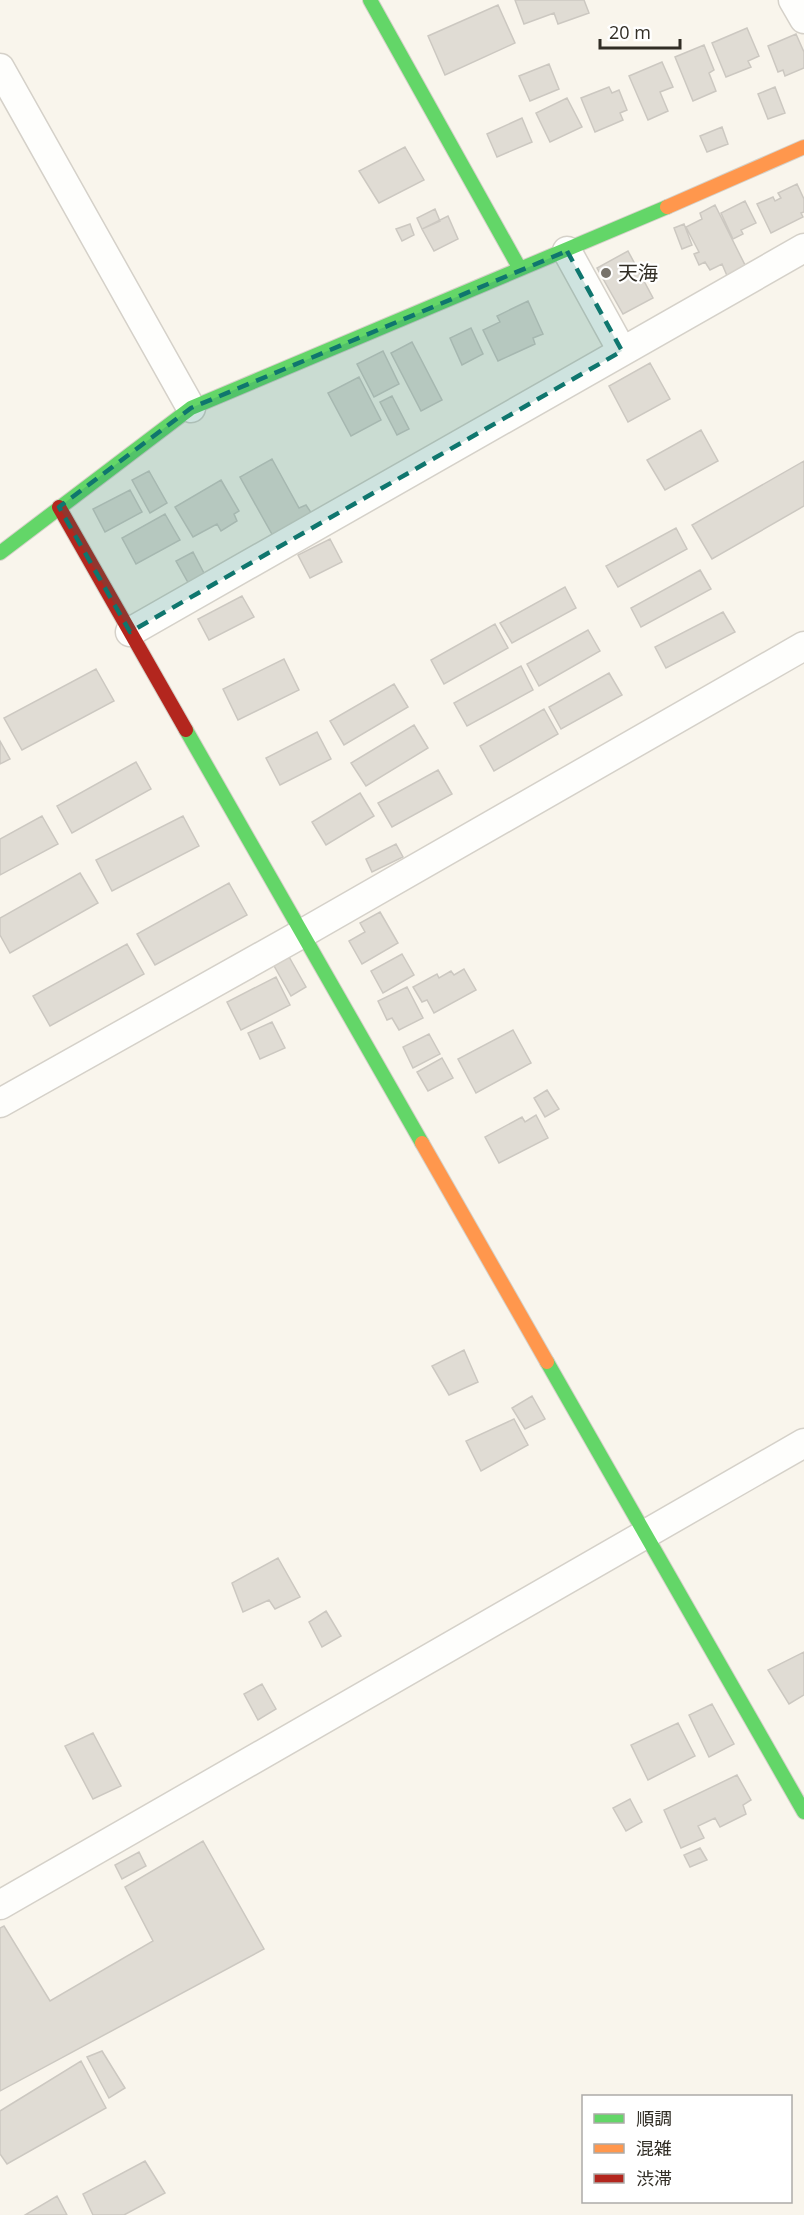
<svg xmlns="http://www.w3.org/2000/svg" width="804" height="2215" font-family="'Open Sans','Noto Sans JP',sans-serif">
<rect width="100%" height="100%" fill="#f9f5ec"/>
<!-- building -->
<path fill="#e0dcd4" stroke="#ccc8c1" stroke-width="1.5" d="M515,0h69l5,13 -31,11 -4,-11 -30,11z
M498,5l17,38 -70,32 -17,-39z
M747,28l12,28 -11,5 3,6 -25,10 -14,-34z
M796,34l8,18v16l-19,8 -2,-6 -5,2 -10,-26z
M704,45l10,25 -5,3 7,18 -23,10 -18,-44z
M662,62l11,25 -13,5 8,19 -20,9 -19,-44z
M549,64l10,25 -29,12 -11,-25z
M609,87l3,6 7,-3 8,20 -7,3 3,7 -28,12 -14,-34z
M775,87l10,26 -17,6 -10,-25z
M567,98l15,29 -32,15 -14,-29z
M522,118l10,24 -35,15 -10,-23z
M722,127l6,17 -21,8 -7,-16z
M405,147l19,33 -45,23 -20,-32z
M797,184l7,15v13l-3,1 2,4 -32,16 -14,-29 16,-7 2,4 6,-3 -3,-5z
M745,201l11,22 -15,7 2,4 -10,5 -12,-26z
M715,205l32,64 -19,9 -6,-14 -12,6 -5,-8 -6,3 -5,-11 5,-2 -13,-25 16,-8 -2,-6z
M435,209l5,12 -18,8 -5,-11z
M448,216l10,23 -24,12 -12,-22z
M410,224l4,11 -12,6 -6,-12z
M684,224l8,21 -10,4 -8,-21z
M628,251l25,47 -30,16 -26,-46z
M528,301l15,33 -10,4 2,6 -37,17 -15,-31 17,-8 -3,-6z
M471,328l12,26 -21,11 -12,-27z
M412,342l30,58 -21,11 -30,-58z
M383,351l16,33 -25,13 -17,-33z
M650,363l20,36 -42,23 -19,-36z
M359,377l22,43 -30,16 -23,-43z
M392,396l17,33 -12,6 -17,-33z
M701,430l17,31 -53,29 -18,-30z
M272,459l27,49 7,-3 6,9 -39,22 -33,-59z
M804,461v45l-92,53 -20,-34z
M149,471l18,32 -17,10 -18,-33z
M221,480l18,31 -5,3 3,7 -16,10 -4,-7 -24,13 -18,-30z
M130,490l12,22 -37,20 -12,-23z
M165,514l15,26 -44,24 -14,-26z
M676,528l11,21 -69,38 -12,-21z
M330,539l12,23 -32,16 -12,-23z
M193,552l13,25 -16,9 -14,-25z
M700,570l11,19 -70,38 -10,-19z
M565,587l11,21 -64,35 -12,-20z
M242,596l12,21 -45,23 -11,-21z
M723,612l12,20 -69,36 -11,-21z
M495,624l13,24 -64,36 -13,-24z
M588,630l12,21 -61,35 -12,-22z
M284,659l15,31 -61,30 -15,-31z
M521,666l12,24 -66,36 -13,-23z
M96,669l18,32 -92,49 -18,-32z
M609,673l13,22 -61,34 -12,-22z
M394,684l14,23 -64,38 -14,-24z
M544,709l14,25 -64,37 -14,-25z
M414,725l14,23 -62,38 -15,-23z
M317,732l14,27 -51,26 -14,-27z
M0,741l10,18 -10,5z
M136,762l15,27 -79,44 -15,-27z
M438,770l14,24 -60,33 -14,-24z
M360,793l14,23 -48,29 -14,-23z
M42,816l16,28 -58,31v-36z
M183,816l16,30 -87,45 -16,-31z
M396,844l7,13 -31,15 -6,-13z
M80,873l18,30 -88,50 -10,-18v-17z
M229,883l18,32 -92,50 -18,-31z
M380,912l18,31 -36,21 -13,-23 16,-9 -5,-9z
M127,944l17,30 -94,52 -17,-30z
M402,954l12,21 -31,18 -12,-22z
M288,955l18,32 -15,9 -18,-32z
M464,969l12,21 -42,23 -7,-13 -5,2 -9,-15 24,-13 2,4 12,-7 3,4z
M276,977l14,28 -49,25 -14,-28z
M407,987l16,31 -24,12 -7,-12 -5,2 -9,-19z
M272,1022l13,26 -25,11 -12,-26z
M513,1030l18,33 -55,30 -18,-34z
M429,1034l11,20 -27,14 -10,-21z
M442,1058l11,20 -25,13 -11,-19z
M547,1090l12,19 -14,8 -11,-19z
M536,1115l12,23 -49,25 -14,-26 37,-20 3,5z
M464,1350l14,32 -29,13 -17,-29z
M532,1396l13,23 -20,10 -13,-21z
M514,1419l14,26 -47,26 -15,-30z
M278,1558l22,39 -25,12 -6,-9 -26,12 -11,-29z
M326,1611l15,25 -19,11 -13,-25z
M804,1652v43l-15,9 -21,-34z
M262,1684l14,25 -18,11 -14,-26z
M712,1704l22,40 -25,13 -20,-42z
M678,1723l17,33 -47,24 -17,-35z
M93,1733l28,53 -28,13 -28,-53z
M737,1775l14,25 -8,5 3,9 -26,13 -5,-9 -17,8 6,12 -23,10 -17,-38z
M630,1799l12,23 -16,9 -13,-23z
M203,1841l61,108 -264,142v-163l4,-2 46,75 103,-60 -28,-54z
M700,1848l7,12 -17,7 -6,-12z
M139,1852l7,14 -24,13 -7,-14z
M102,2051l23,37 -16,10 -22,-41z
M81,2061l25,47 -99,56 -7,-10v-43z
M145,2161l20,32 -41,22h-31l-10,-21z
M57,2196l10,19h-42z"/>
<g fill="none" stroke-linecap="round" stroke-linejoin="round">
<defs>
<path id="street" d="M793,0l11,19
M0,68l191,340
M567,251l55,100
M130,632l674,-384
M0,1103l303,-170 501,-287
M0,1905l804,-462"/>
<path id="fast" d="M370,0l150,269
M0,553l191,-145 476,-201
M186,730l236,413
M547,1362l257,450"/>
<path id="slow" d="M667,207l137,-60
M422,1143l125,219"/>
<path id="jam" d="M59,507l127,223"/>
</defs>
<!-- street casing -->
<use href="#street" stroke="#d5d1c9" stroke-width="31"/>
<!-- fast casing -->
<use href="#fast" stroke="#d5d1c9" stroke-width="16"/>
<!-- slow casing -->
<use href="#slow" stroke="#d5d1c9" stroke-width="16"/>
<!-- jam casing -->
<use href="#jam" stroke="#d5d1c9" stroke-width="16"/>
<!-- street -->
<use href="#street" stroke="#fefefc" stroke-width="28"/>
<!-- fast -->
<use href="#fast" stroke="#63d668" stroke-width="14"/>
<!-- slow -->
<use href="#slow" stroke="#ff974d" stroke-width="14"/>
<!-- jam -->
<use href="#jam" stroke="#b3261e" stroke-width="14"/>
</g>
<!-- marked area -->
<path fill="#0f766e" fill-opacity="0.2" stroke="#0f766e" stroke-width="4.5" stroke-dasharray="12 8" stroke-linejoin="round" d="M567,251l55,100 -492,281 -71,-125 132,-99z"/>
<!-- markers -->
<circle fill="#77736b" stroke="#fff" stroke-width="2" cx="606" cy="273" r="6"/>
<g text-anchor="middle" stroke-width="4.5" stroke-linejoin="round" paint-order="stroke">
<!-- poi labels -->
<g font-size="20" fill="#312d25" stroke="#fff" text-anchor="start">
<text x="618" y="280">天海</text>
</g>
</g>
<!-- legend -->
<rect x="582" y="2095" width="210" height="108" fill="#ffffff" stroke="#adaba8" stroke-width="1.5"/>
<rect x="594" y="2114" width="30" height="9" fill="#63d668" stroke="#adaba8" stroke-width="1.5"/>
<text x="636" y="2125" font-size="18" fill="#312d25">順調</text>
<rect x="594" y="2144" width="30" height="9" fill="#ff974d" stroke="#adaba8" stroke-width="1.5"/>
<text x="636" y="2155" font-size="18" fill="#312d25">混雑</text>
<rect x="594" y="2174" width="30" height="9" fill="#b3261e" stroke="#adaba8" stroke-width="1.5"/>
<text x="636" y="2185" font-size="18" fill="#312d25">渋滞</text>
<!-- scale -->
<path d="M600 39v9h80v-9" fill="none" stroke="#312d25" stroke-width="3"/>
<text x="609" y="39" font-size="18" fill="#312d25" stroke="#ffffff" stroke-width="4.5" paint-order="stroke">20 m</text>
</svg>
